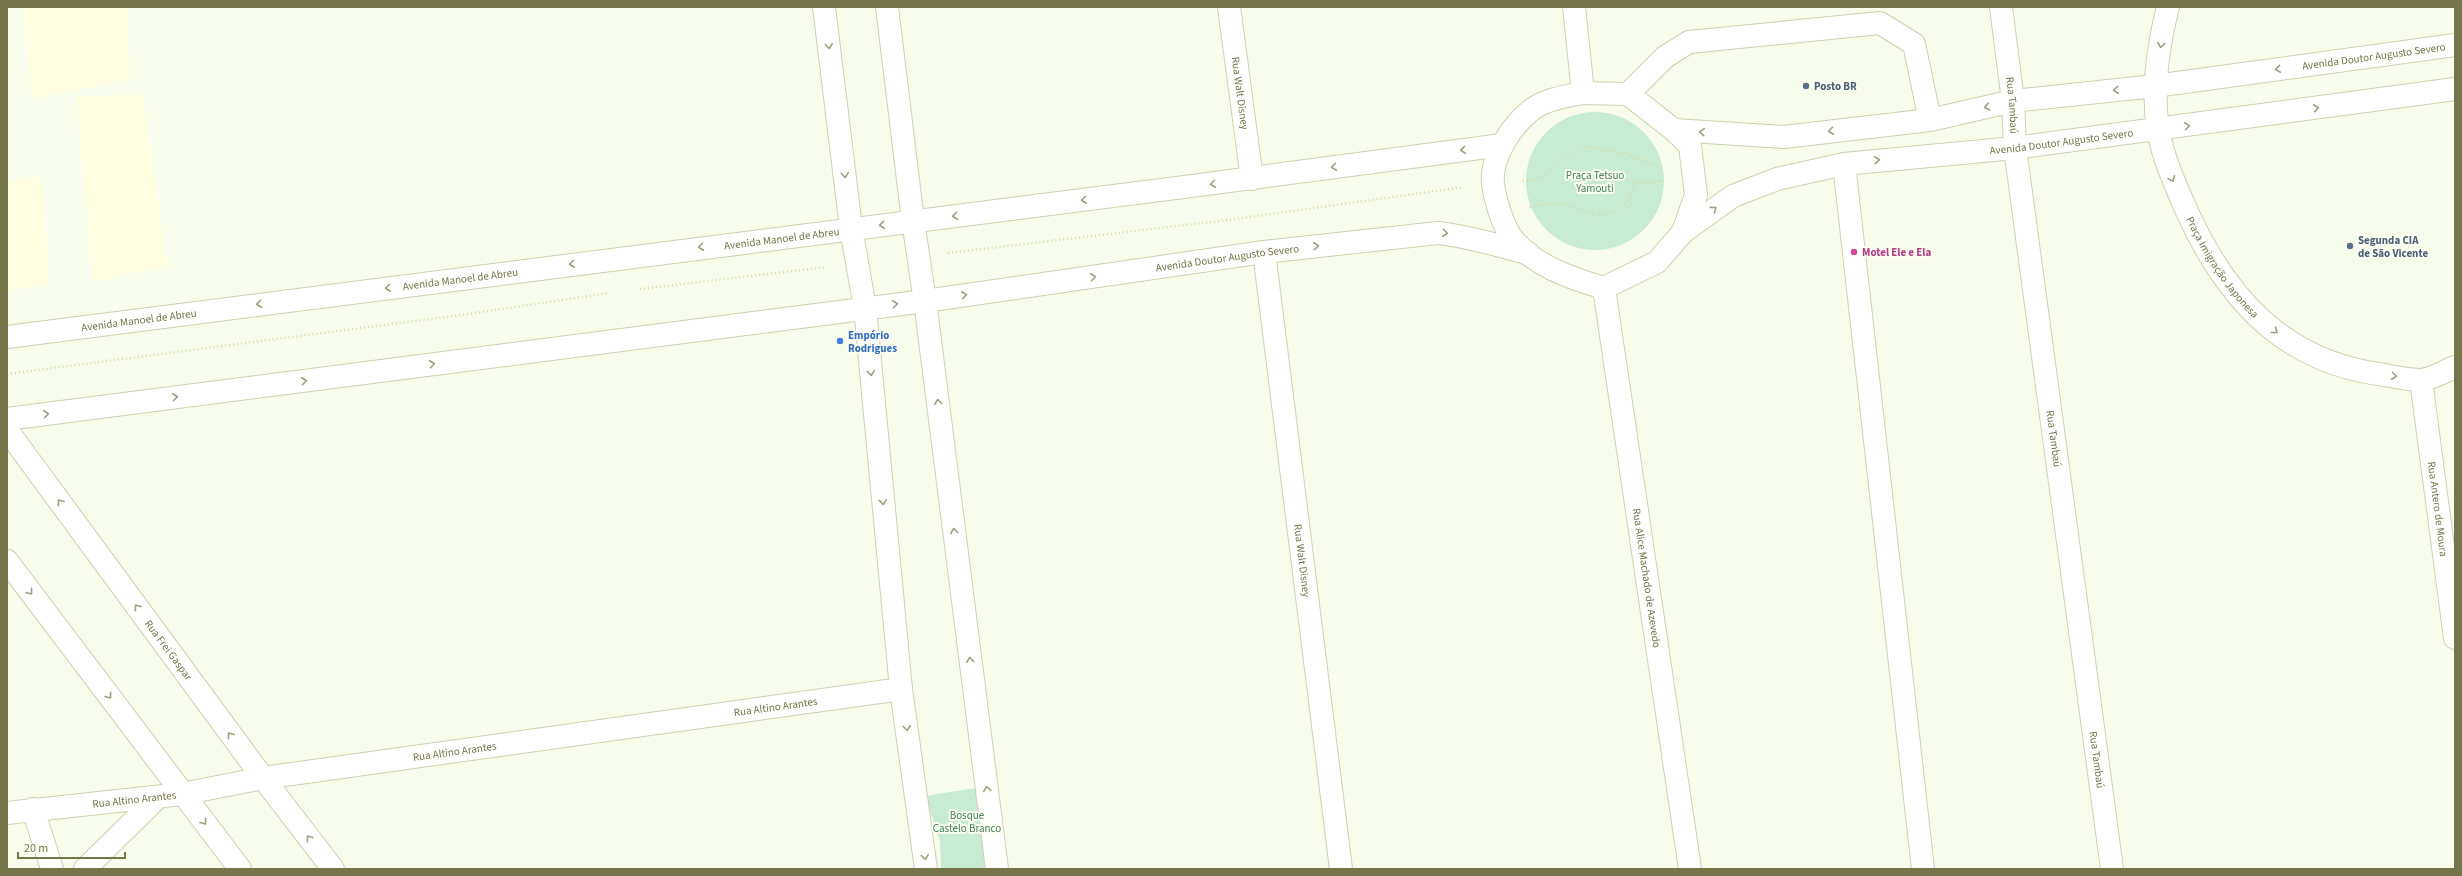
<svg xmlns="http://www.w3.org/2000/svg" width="2462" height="876" font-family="'Source Sans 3',sans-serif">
<rect width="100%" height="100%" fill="#f8fdeb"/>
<!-- commercial -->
<path fill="#fdfddf" d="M24,7h102l5,72 -100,20z
M143,94l24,172 -74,16 -17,-185z
M42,176l7,108 -42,7v-109z"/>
<!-- green -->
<path fill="#c8ecd2" d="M1526 181a69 69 0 1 1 138 0a69 69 0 1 1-138 0Z
M994,785l11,84h-64l-1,-28 -15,-45z"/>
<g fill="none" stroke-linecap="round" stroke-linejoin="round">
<defs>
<g id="minor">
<path d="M824,7l27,221 14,80 36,381 25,180"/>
<path d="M887,7l26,214 12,80 72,568"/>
<path id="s1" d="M1229,7l23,172"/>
<path d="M1574,7l9,86"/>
<path id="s2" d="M2001,7l12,94 2,47 97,721"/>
<path id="s3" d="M2168,7c-10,39 -16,83 -10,123 5,27 16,52 27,77 40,90 98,156 200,168 11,2 25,5 36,5 11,-1 24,-9 34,-13"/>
<path d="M1583,93l45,1 46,36 16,16 6,49 -13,37 -26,30 -53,26c-31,-9 -74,-23 -94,-53 -8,-12 -19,-46 -17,-61 2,-22 19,-48 36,-62 13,-12 37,-16 54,-19z"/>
<path d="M1628,94l37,-37 24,-15 191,-19 34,21 16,76"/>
<path id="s4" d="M1674,130l110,7 146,-17 83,-19 142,-15 300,-41"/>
<path d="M1844,164l79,705"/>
<path id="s5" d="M1683,232l50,-36 44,-17 67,-15 171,-16 440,-59"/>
<path id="s6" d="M1264,252l77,617"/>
<path id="s7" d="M1604,288l86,581"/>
<path id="s8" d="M7,337c498,-65 997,-125 1495,-192"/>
<path id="s9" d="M2421,380l34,258"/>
<path id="s10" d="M7,419l918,-118 339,-49 174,-19c31,3 60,13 90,20"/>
<path id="s11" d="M7,430l256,348 70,91"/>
<path d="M7,561l233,308"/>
<path d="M33,809l19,60"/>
<path id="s12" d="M7,813l175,-19 81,-16 638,-89"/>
<path d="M85,869l73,-72"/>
</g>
</defs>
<!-- minor casing -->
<use href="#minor" stroke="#cdd1af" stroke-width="24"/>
<!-- path -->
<path stroke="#d6d9a4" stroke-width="2.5" stroke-dasharray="1 3" stroke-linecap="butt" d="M1523,181l17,-2 23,-19 22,-14 45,9 32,13
M1530,207l26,-4 18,4 22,9 20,-5 12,-10 6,-18 30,-2
M948,253l280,-33 236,-33
M640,289l187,-22
M7,374l454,-59 148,-22"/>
<!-- minor -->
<use href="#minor" stroke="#fff" stroke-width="22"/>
</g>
<!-- one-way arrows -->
<defs><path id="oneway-chevron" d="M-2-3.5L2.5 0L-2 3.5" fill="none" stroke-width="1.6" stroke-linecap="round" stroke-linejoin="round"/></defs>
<g stroke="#9e9e80">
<use href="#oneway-chevron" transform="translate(2161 45) rotate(99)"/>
<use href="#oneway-chevron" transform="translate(829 46) rotate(83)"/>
<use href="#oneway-chevron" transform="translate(2278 69) rotate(172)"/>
<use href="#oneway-chevron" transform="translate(2116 90) rotate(174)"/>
<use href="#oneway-chevron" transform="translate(1987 107) rotate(167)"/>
<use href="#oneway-chevron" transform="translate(2316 108) rotate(-8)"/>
<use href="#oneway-chevron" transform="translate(2187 126) rotate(-8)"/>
<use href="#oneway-chevron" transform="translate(1831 131) rotate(173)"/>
<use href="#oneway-chevron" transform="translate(1702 132) rotate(-176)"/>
<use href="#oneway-chevron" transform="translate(1463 150) rotate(172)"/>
<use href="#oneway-chevron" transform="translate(1877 160) rotate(-5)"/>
<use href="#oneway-chevron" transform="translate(1334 167) rotate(172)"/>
<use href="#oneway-chevron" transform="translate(845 175) rotate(83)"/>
<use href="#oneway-chevron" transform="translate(2172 179) rotate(66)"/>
<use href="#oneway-chevron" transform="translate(1213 184) rotate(173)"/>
<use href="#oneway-chevron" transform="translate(1084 200) rotate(173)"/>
<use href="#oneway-chevron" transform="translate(1714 209) rotate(-36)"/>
<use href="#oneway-chevron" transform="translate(955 216) rotate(173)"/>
<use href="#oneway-chevron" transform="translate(882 225) rotate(174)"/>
<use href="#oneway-chevron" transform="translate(1445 233) rotate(5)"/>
<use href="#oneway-chevron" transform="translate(1316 246) rotate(-6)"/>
<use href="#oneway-chevron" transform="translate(701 247) rotate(173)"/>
<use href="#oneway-chevron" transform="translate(572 264) rotate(173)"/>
<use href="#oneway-chevron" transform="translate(1093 277) rotate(-8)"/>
<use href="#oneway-chevron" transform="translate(388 288) rotate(173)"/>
<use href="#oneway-chevron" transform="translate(964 295) rotate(-8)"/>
<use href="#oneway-chevron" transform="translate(259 304) rotate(173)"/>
<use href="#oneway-chevron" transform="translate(895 304) rotate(-7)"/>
<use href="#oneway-chevron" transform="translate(2275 331) rotate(38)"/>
<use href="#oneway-chevron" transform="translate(432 364) rotate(-7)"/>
<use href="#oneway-chevron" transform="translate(871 373) rotate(84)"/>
<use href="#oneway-chevron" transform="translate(2394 376) rotate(7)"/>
<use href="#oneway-chevron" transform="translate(304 381) rotate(-7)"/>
<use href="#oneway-chevron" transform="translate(175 397) rotate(-7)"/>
<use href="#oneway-chevron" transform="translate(938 402) rotate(-97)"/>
<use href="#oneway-chevron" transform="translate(46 414) rotate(-7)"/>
<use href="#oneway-chevron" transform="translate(60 502) rotate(-126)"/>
<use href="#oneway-chevron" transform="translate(883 502) rotate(84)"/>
<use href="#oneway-chevron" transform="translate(954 531) rotate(-97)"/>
<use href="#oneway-chevron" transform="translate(30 592) rotate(53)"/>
<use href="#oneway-chevron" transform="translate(137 607) rotate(-126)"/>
<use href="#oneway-chevron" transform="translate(970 660) rotate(-97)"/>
<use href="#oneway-chevron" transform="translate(109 696) rotate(53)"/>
<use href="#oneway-chevron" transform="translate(907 728) rotate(82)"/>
<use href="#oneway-chevron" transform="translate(230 735) rotate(-126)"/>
<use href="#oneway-chevron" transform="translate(987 789) rotate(-97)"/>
<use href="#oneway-chevron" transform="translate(204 822) rotate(53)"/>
<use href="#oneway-chevron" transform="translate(309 838) rotate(-128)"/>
<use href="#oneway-chevron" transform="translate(925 857) rotate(82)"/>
</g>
<!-- markers -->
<g fill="#5c6f8a" stroke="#fbfff2" stroke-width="1.5">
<circle cx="1806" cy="86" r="4"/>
<circle cx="2350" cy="246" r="4"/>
</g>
<circle fill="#d1479c" stroke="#fbfff2" stroke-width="1.5" cx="1854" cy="252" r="4"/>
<circle fill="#3f7fe0" stroke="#fbfff2" stroke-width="1.5" cx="840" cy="341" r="4"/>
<g text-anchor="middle" stroke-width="4" stroke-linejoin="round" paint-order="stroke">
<!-- street labels -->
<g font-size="11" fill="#747549" stroke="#fbfff2">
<text dy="4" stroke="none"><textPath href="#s4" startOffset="706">Avenida Doutor Augusto Severo</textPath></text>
<text dy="4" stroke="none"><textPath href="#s1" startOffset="87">Rua Walt Disney</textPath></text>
<text dy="4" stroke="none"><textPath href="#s2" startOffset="99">Rua Tambaú</textPath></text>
<text dy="4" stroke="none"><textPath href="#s5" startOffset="396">Avenida Doutor Augusto Severo</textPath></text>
<text dy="4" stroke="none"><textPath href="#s8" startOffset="781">Avenida Manoel de Abreu</textPath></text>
<text dy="4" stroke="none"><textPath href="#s10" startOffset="1231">Avenida Doutor Augusto Severo</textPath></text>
<text dy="4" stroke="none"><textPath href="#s3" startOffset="277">Praça Imigração Japonesa</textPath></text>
<text dy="4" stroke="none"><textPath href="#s8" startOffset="457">Avenida Manoel de Abreu</textPath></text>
<text dy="4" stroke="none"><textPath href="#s8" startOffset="133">Avenida Manoel de Abreu</textPath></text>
<text dy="4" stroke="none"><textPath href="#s2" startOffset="435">Rua Tambaú</textPath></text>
<text dy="4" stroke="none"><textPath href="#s9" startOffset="130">Rua Antero de Moura</textPath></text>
<text dy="4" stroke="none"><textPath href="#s6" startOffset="311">Rua Walt Disney</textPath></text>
<text dy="4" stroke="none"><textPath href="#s7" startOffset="293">Rua Alice Machado de Azevedo</textPath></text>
<text dy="4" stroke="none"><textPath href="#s11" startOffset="273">Rua Frei Gaspar</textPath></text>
<text dy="4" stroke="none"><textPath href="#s12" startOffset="776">Rua Altino Arantes</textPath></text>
<text dy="4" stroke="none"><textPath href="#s12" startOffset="452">Rua Altino Arantes</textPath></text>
<text dy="4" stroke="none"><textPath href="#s2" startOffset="759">Rua Tambaú</textPath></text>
<text dy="4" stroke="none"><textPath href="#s12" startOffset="128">Rua Altino Arantes</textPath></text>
</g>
<!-- service labels -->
<g font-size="11" font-weight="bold" fill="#4e5e75" stroke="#fbfff2" text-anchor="start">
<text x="1814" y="90">Posto BR</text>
<text x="2358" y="244">Segunda CIA<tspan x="2358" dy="13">de São Vicente</tspan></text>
</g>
<!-- park labels -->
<g font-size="11" fill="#43805b" stroke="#fbfff2">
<text x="1595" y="179">Praça Tetsuo<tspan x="1595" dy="13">Yamouti</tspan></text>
<text x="967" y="819">Bosque<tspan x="967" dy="13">Castelo Branco</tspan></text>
</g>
<!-- hotel labels -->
<g font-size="11" font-weight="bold" fill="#b23c85" stroke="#fbfff2" text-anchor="start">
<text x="1862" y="256">Motel Ele e Ela</text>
</g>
<!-- shop labels -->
<g font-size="11" font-weight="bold" fill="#366cbe" stroke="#fbfff2" text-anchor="start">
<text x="848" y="339">Empório<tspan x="848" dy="13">Rodrigues</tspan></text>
</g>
</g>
<!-- border -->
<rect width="2462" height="876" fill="none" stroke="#747549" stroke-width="16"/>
<!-- scale -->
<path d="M18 852v6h107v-6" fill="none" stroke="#747549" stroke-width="2"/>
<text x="24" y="852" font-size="12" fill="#747549" stroke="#fbfff2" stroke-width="3" paint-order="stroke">20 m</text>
</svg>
